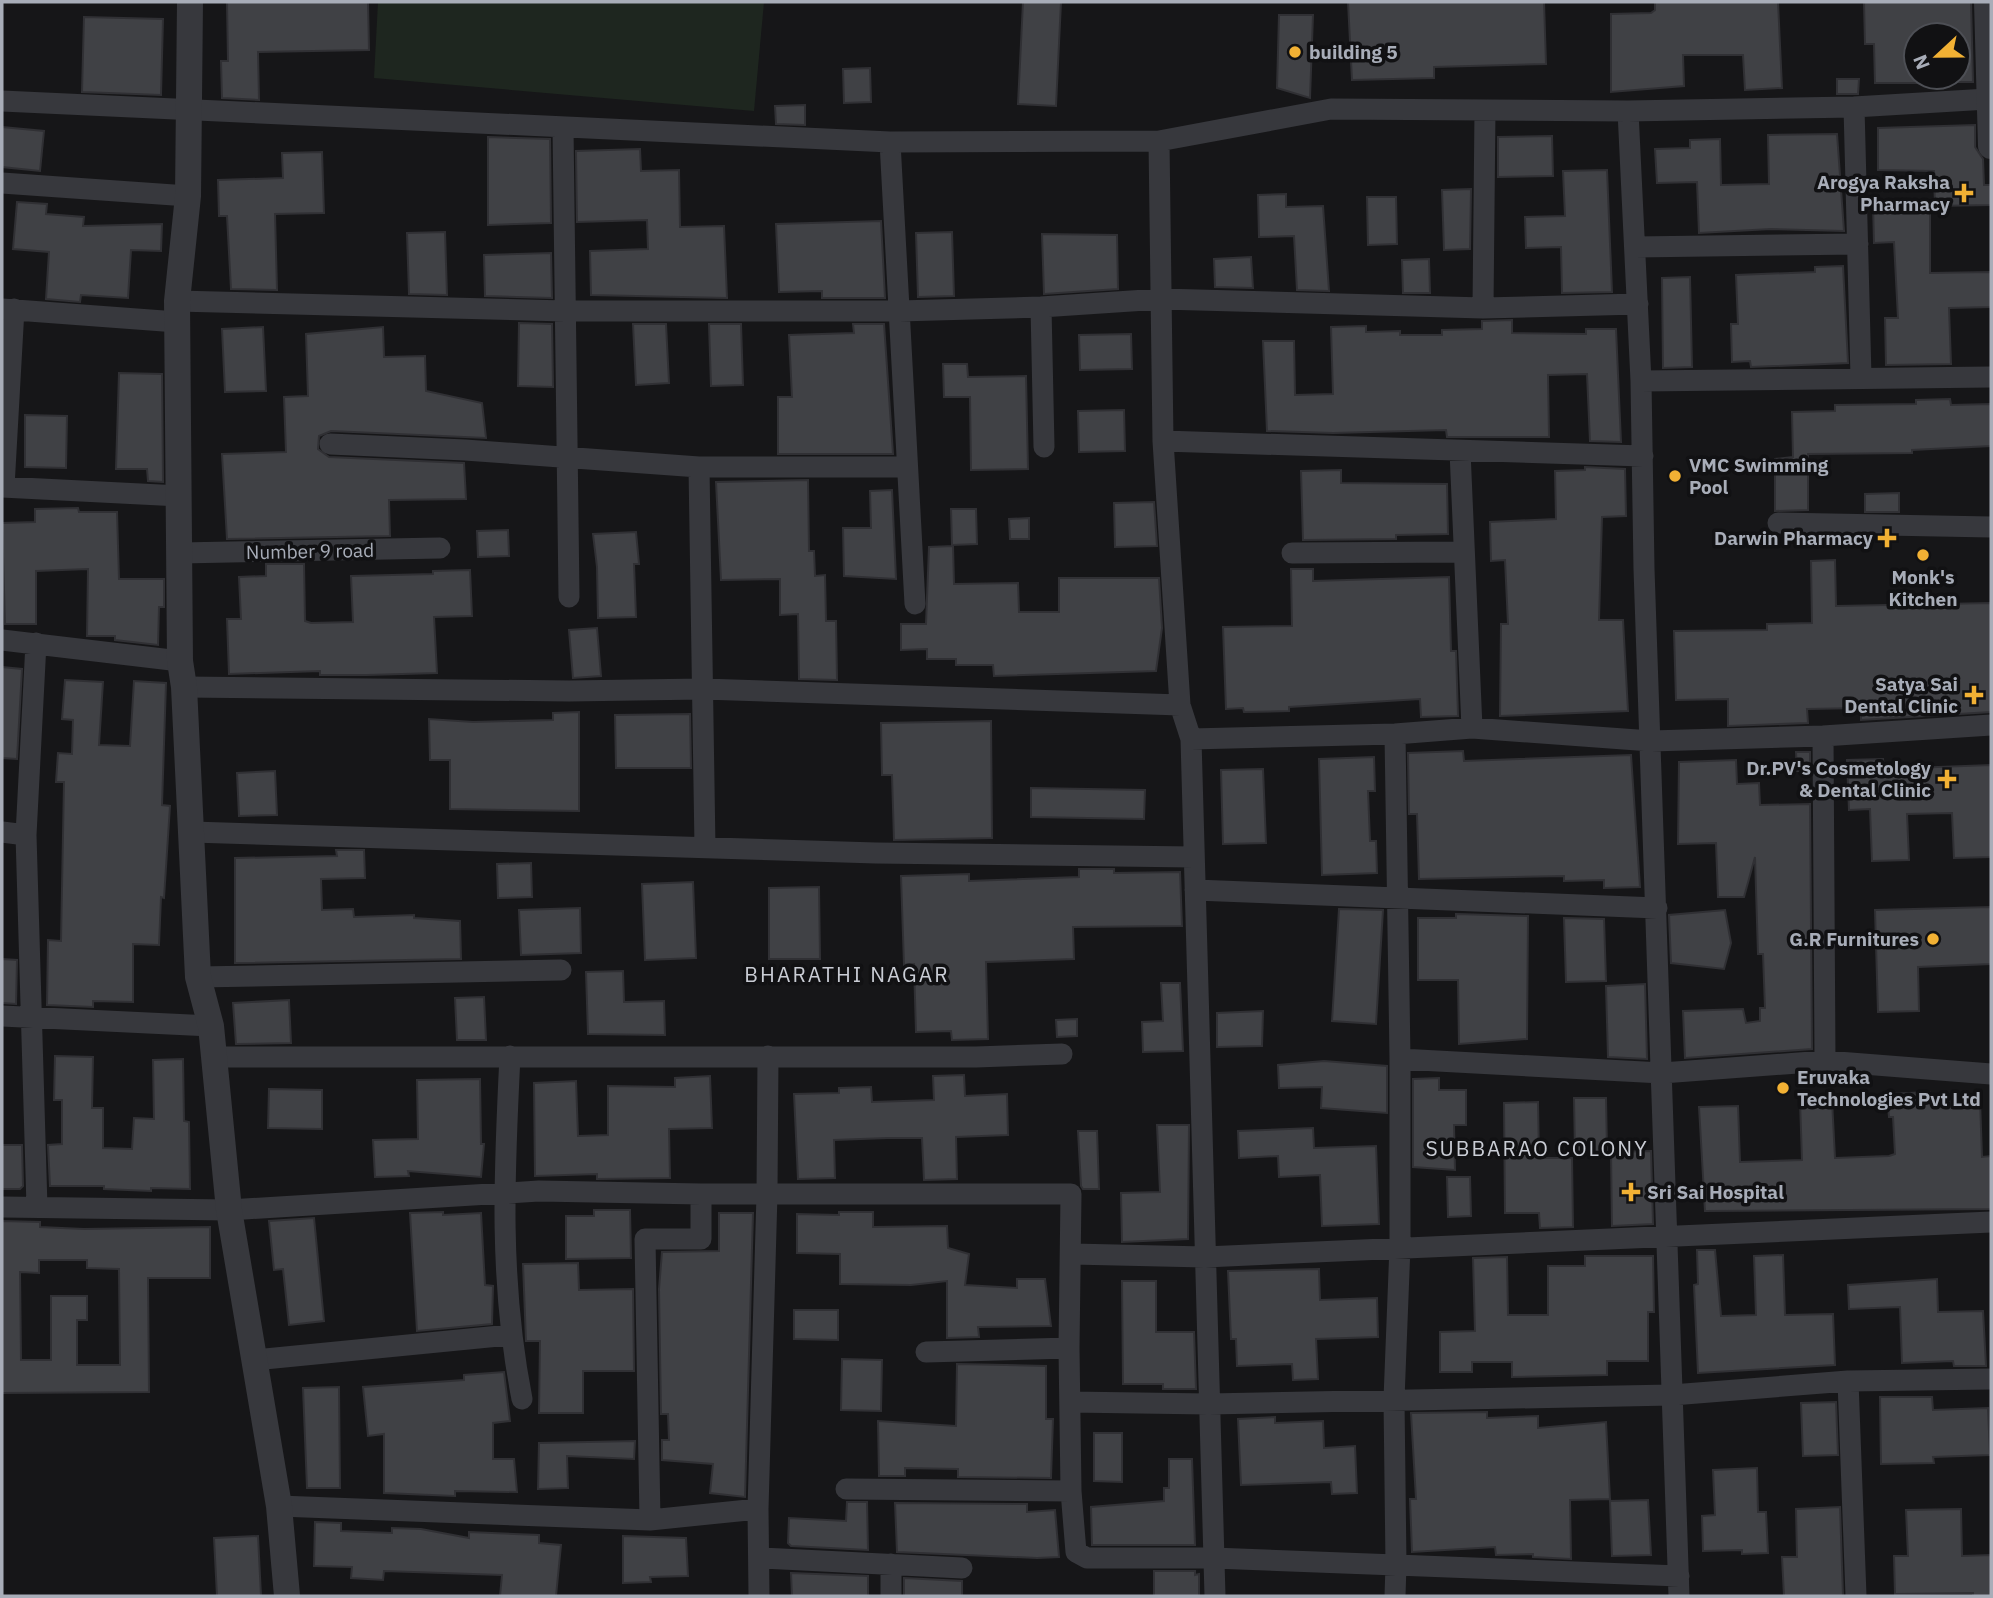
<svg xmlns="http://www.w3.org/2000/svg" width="1993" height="1598" font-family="'IBM Plex Sans',sans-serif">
<rect width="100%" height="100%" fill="#161618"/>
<!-- green -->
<path fill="#1e261f" d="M378,2h386l-10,109 -380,-33z"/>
<!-- building -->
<path fill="#404145" stroke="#303034" stroke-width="2" fill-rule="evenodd" d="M227,2h141l1,48 -111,2 1,48 -37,-2 -1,-37h7z
M1023,2h38l-5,104 -38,-2z
M1348,2h196l2,62 -112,3v11l-82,2z
M1655,2h123l4,86 -37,2 -2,-35h-60l1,31 -73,6v-78l40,-1 4,-3z
M1864,2h107l2,80h-15v-47h-42v48h-41l-1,-39h-9z
M1279,15h34l-3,83 -33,-10z
M84,17l79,2 -2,76 -79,-3z
M870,68l1,34 -27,1 -1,-34z
M1837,79h22l-1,15h-21z
M805,105v20l-29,-1 -1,-18z
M1975,125v22l8,12 1,26h7v20l-56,1 -1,-35 -56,-1v-42z
M2,127l42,4 -4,40 -38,-4z
M1837,134l7,97 -73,-2 -72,4 -2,-51 -40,1 -2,-34 35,-1v-8l30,-1 1,46 48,-1 -1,-49z
M1552,136l1,40 -55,1v-40z
M488,137l62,2 1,84 -63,2z
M640,149l1,22 38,-1 1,57 44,-1 3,72 -136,-3 -1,-44 58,-2 -1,-29 -70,2 -1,-71z
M322,152l2,61 -49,1 2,76 -46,-1 -4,-73h-8l-1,-36 65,-2 -1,-25z
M1607,170l5,122 -50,1 -1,-46 -35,1 -1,-31 40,-1 -2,-45z
M1471,189l-1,60 -26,1 -2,-60z
M1286,194v13l37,-1 6,85 -32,-1 -3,-54 -35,1 -1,-42z
M1367,197h29l1,47 -29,1z
M17,202l30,2 -1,10 38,3 -1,9 79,-2 -1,27 -30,-1 -3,48 -47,-3 -1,7 -34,-3 3,-47 -36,-3z
M1930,203v70l61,-1v35l-42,1 2,56 -65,1 -1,-47h13l-4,-76 -20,1 -1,-39z
M881,221l4,77h-63v-7l-43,1 -3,-68z
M445,232l2,63 -38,-1 -2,-61z
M952,232l2,64 -36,1 -2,-64z
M1042,234l75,1 1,54 -74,5z
M551,253l1,45 -67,-2 -1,-41z
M1251,257l2,31 -38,-1 -1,-28z
M1429,259l1,34h-27l-1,-33z
M1843,266l5,97 -97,4 -1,-6 -18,1 -1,-38h7l-2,-49 79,-3v-5z
M1690,277l2,90 -29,1 -1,-90z
M1512,320v13l74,1v-5h30l5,113 -31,-1 -3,-67 -39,1 1,62h-102l-1,-7 -113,3 -66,-2 -4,-90h31l1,54 38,-1 -2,-67 35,-1v6l34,-1v4h42v-5l40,-1v-8z
M519,323l33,1 1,63 -35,-1z
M633,324h33l3,59 -33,2z
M709,324h32l2,61 -32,1z
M853,324h31l9,130h-115v-57h14l-3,-62 65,-2z
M263,327l3,64 -41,1 -3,-63z
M383,327l1,30 41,-1 1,35 56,12 4,35 -155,-7 -12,5 -1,13 11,8 135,6 2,36 -77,1 1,36 -163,3 -5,-85 64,-2 -2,-55 24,-1 -2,-62z
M1131,334l1,35 -52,1 -1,-35z
M943,364h24l1,13 58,-1 2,93 -57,1 -1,-73h-26z
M119,373l43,1 1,108 -15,-1 -1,-12h-31z
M1950,399l1,6 40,-1v42l-79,4v3l-104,1v56l-33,1v-52l18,-2 -1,-45 43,-1v-6l81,-1v-4z
M1124,410l1,41 -46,1 -1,-41z
M25,415l42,1 -1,52 -41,-1z
M1585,467l40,2 1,47 -24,1 -3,103h24l5,91 -128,5 1,-92h7l-3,-64 -14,1 -1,-39 66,-3 -1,-48 30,-1z
M1341,470v13l106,1 1,50 -52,1v4l-93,1 -2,-69z
M808,480l1,71h5l1,25 10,-1 1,46h10l1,59 -38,-1 -1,-65 -18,1v-36l-59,1 -5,-98z
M892,490l4,89 -52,-3 -1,-48h28l-1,-37z
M1899,493v19h-34v-18z
M1154,502l3,44 -42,1 -1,-44z
M78,508l1,4h38l2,67h45v28h-5l-1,38 -43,-5v-4h-28l1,-67 -52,2v53h-31l-3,-101 33,-1v-13z
M951,509h25l1,35 -25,1z
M1029,518v21h-19l-1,-20z
M508,530l1,26 -31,1 -1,-26z
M636,532l3,32h-5l2,53 -38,1 -1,-51 -4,-33z
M953,546l1,38 64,-1 1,29h40v-34h100l3,50 -6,43 -162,5 -1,-11h-37v-6h-29v-10l-26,1v-26h25l3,-77z
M1835,560l1,46 155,-3v109l-130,8v-12l-54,1 1,14 -80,3v-27l-52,1 -2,-69 93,-1v-6l45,-1 -1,-62z
M266,564h38l1,57 6,2 42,-1 -2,-46 82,-2v-3l37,-1 2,46 -38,1 3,56 -70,2h-47v-4l-91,3 -2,-55h14l-2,-42 27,-1z
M1291,569h22v12l136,-4 2,74h5l2,65 -37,1 -1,-18 -131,8v4l-45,1 -1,-4 -17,1 -3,-82 69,-1z
M597,628l4,48 -28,2 -4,-48z
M2,667l20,2 -5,90 -15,-1z
M65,680l38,2 -4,63 31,1 4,-65 32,2 -4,122 8,1 -6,92 -3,-1 -2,48 -26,-1v58l-40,-1v6l-46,-2 1,-65 13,1 3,-159h-8l2,-29 14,1 1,-34 -11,-1z
M579,712v99l-129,-2v-49h-20l-1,-41 44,3 80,-2v-7z
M690,714l1,54h-75l-1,-53z
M991,721l1,117 -98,2 -2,-65h-10l-1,-52z
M1463,751l1,10 167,-6 9,132 -36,1v-8l-40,1v-5l-145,3 -2,-65h-8l-1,-61z
M1796,752h14v19h-13z
M1374,757l1,34h-7l2,50h6l1,32 -55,2 -3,-116z
M1883,759l1,10 107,-4v92l-37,1 -2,-45 -45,1 2,46 -37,1 -2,-52 -21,1 -2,-50z
M1736,760l1,24 22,-1 1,22 50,-1 2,245 -127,9 -2,-47 60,-2 3,14 14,-2v-13h5l-2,-54h-5l-3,-97 -11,40h-26l-2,-54 -38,1 1,-82z
M1263,769l3,74 -43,1 -2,-74z
M275,771l2,44 -38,1 -2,-43z
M1031,788l114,2 -1,29 -113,-2z
M336,850h28l1,28 -44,1 1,31 31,-1 1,8 60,-2v3l46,3 1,38 -226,4v-105l102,-2z
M531,863l1,34 -34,1 -1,-34z
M1079,869h35v4l66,-1 2,54 -109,1 1,32 -88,3 2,77 -36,1 -1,-9 -35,1 -2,-68 -10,1 -3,-89 68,-2v7l110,-4z
M693,882l3,76 -51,2 -3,-76z
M819,887l1,72h-51v-71z
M1991,907v57l-73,3 1,44 -41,1 -3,-102z
M580,908l1,45 -60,2 -2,-45z
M1339,909l44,1 -7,114 -44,-3z
M1725,910l6,33 -7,26 -53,-6 -2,-48z
M1456,914l72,2 -1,123 -68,5 -1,-64h-40v-62h38z
M1564,918l40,1 2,62 -40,1z
M2,959l15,1 -1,44 -14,-1z
M623,971l1,31 40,-1 1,34 -77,-1 -2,-62z
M1161,983h19l3,68 -40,1 -1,-30 21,-1z
M1645,984l2,75 -39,-2 -2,-71z
M484,997l2,43h-29l-2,-42z
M289,1000l2,43 -55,1 -3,-41z
M1263,1011l-1,35 -45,1v-34z
M1077,1019v17l-20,1 -1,-17z
M55,1056l38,1 -1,51h11v40l29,1 2,-31 20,1 -1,-59 30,-1 1,62 5,1 1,67 -39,-1v3l-47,-2v-3h-54l-2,-41 14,-1v-44h-8z
M1324,1061l63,5v47l-66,-5 1,-21 -43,1 -1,-23z
M964,1075l1,21 42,-2 1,41 -52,2 1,42 -33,1 -2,-42h-34l-54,2 1,38 -37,1 -4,-85 45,-1v-5l32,-1 1,15 62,-2 -1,-24z
M710,1076l2,52 -43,1 1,49 -73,1v-5l-62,2 -1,-93 42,-2 2,55 30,-1v-49l67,1v-9z
M1439,1078v12h27v35h-12l1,45 -42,-3v-88z
M480,1079l1,65h3l-3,33 -73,-6 1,5 -34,1 -2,-37 45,-1 -1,-59z
M269,1089l53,1v39l-54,-1z
M1930,1092l1,9 49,-1 2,57 9,-1v53l-286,2 -6,-104 39,-1 2,56 62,-2 -2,-59 32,-1 3,58 54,-2 6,-2 -2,-37h-4l-2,-23z
M1574,1098h32l1,53 -32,1z
M1538,1102l1,56h33l1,69 -33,1 -1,-15h-34l-1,-110z
M1157,1125h32l-1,114 -66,3 -1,-49 39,-1z
M1313,1128l1,20 62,-2 3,78 -57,2 -2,-51 -41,2 -1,-21 -39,2 -1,-27z
M1078,1131h19l2,58h-16l-2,-3z
M2,1145h20l1,41 -3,3h-18z
M1651,1151l2,73 -41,2 -1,-74z
M1447,1177h23l1,39 -23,1z
M594,1210h36l1,48 -65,1v-43h28z
M443,1212v3l38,-2 4,72 8,1 -1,38 -75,7 -7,-118z
M839,1212h34v15l74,-1 1,22 21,6 -4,31 52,3v-9h28l6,47 -73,1 1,10 -32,1v-57l-36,4 -71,-1v-30l-43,-1v-39l42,1z
M719,1213h34l-8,284 -35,-4 3,-29 -51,-4v-20h7l-1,-26h-7l-2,-125 3,-37 57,-1z
M314,1218l10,103 -35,4 -6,-56 -9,1 -5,-49z
M2,1221l38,1v5l44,2 126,-2v51h-62l1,114 -147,1zM39,1260h48v8l32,1 1,96h-43v-45h10v-24h-36v64h-30l-1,-88 19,1z
M1697,1250h18l6,66 35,-1 -2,-59 29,-1 2,60 48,-1 2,51 -137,8 -4,-88 4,-1z
M1585,1256h68l1,56h-6v49h-41v14l-95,2v-15h-40v10h-32v-40l35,-1 -2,-73 34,-1 1,58h40v-49h37z
M578,1263l1,27 54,-1 1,82h-51v42h-44l1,-72h-14l-3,-77z
M1319,1269l1,31 57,-2 1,39 -62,2 2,40 -25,1 -1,-16 -55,2 -1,-27h-5l-3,-68z
M1937,1279l1,33 45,-1 3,55h-32l-1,-5 -51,2 -2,-56 -51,2 -1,-24z
M1122,1281h34v51h38l2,57h-33v-5h-40z
M794,1310h44v30l-44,-1z
M842,1359l40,1 -1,51 -40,-1z
M957,1364l89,2v53h7l-2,59 -93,-1v-8l-53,-1v8h-26l-1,-55 78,5z
M504,1372l6,49 -17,2v36h21l3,33 -62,-1v5l-71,-3v-59l-16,2 -5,-49 101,-7v-5z
M339,1387l1,101h-33l-4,-100z
M1880,1397h52l1,13 55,-2 2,47 -57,2 1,6 -53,1z
M1836,1402l2,53 -35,1 -2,-53z
M1487,1412v6l51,-2v12l68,-6 4,77 -40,1 1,59 -38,-2v-3l-37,1 -1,-8 -83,5 -2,-53h6l-5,-86z
M1275,1417v6l48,-2 1,27 31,-2 2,47 -25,1 -1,-12 -90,3 -3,-66z
M1094,1433h28v49l-28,-1z
M635,1441l-1,18 -67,-3 1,32 -30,1 1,-46z
M1169,1459h23l3,86h-103l-1,-38 73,-6v-13h5z
M1757,1468l1,44h8l2,41 -26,1v-4l-39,1 -1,-35 13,-1 -2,-45z
M1648,1500l3,55 -39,1 -2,-55z
M847,1502h20l1,48 -77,-4 -3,-3 1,-25 57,3z
M895,1503l132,1v8l28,-2 4,47 -22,1 -140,-6z
M1840,1507l3,89h-59l-2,-39h15l-1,-48z
M1961,1509l1,47 29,-1v41h-18v-3l-78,1 -1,-38h14l-2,-46z
M315,1522l26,1v8l51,2v-5l29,1 48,9v-6l70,3v8l22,2 -5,51h-56l2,-21 -118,-4 -1,9 -32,-2 1,-11 -38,-1z
M258,1536l3,60h-44l-3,-58z
M623,1536l63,2 2,38 -38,1 1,5 -28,1z
M1154,1571h41v4l4,-1v22h-45z
M791,1573l77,3v20h-76z
M904,1578l58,3v15h-58z"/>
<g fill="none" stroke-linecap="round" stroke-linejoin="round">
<!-- minor -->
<path stroke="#37383d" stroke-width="21" d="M2,101l888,41 269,-1 172,-32 297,2 226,-4 134,-8
M1854,107l7,270
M1628,111l13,270 3,188 35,1027
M563,127l6,470
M1159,141l4,300 17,264 11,34 24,857
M890,142l25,462
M2,183l186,13
M1635,247l223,-3
M177,301l388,10h334l142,-4 120,-8 322,9 155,-4
M1041,307l3,140
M1483,308l2,-198
M2,309l175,13
M1641,381l350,-4
M1163,441l480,15
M330,444l135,6 234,17h208
M1460,451l12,277
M699,467l6,381
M2,487l178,9
M4,487l10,-178
M1778,523l213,4
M180,553l260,-5
M1292,553l172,-1
M2,640l178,21
M36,643l-10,192 11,372
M184,687l385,4 134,-2 477,16
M1395,734l5,325v187l-6,153 2,166 283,11
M1823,736l2,325
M1191,739l204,-5 77,-6 179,13 172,-5 168,-11
M2,832l24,3
M192,832l684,21 318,4
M1195,890l462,18
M198,977l363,-7
M2,1016l209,10
M510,1056c-6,118 -11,226 12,343
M214,1057h762l86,-3
M1400,1059l262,14 163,-12 166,13
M2,1207l227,3 310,-19 162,3h370l-2,154 2,143 5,61 11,6h126l183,7 -1,31
M1072,1254l133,3 786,-35
M926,1352l143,-4
M254,1360l256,-25
M1848,1381l8,215
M1070,1402l139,2 463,-9 176,-14 143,-2
M846,1489l225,2
M279,1506l371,14 108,-11
M650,1520l-5,-281h56v-45
M761,1558l201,10
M759,1596l-1,-87 9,-315 1,-138
M891,1596v-32"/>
<!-- tertiary -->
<path stroke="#37383d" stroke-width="26" d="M190,2l-2,194 -11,105 3,360 4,26 14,290 13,49 18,184 50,296 8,90
M1987,2l4,144"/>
</g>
<!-- markers -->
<g fill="#f2b134" stroke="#111113" stroke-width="2.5">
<circle cx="1295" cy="52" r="7"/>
<path d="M1960.5 182.5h7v7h7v7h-7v7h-7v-7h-7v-7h7z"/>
<circle cx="1675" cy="476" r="7"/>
<path d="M1883.5 527.5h7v7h7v7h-7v7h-7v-7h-7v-7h7z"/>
<circle cx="1923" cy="555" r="7"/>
<path d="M1970.5 684.5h7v7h7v7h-7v7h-7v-7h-7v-7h7z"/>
<path d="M1943.5 768.5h7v7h7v7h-7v7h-7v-7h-7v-7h7z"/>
<circle cx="1933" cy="939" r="7"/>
<circle cx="1783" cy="1088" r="7"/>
<path d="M1627.5 1181.5h7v7h7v7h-7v7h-7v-7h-7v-7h7z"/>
</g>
<g text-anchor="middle" stroke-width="7" stroke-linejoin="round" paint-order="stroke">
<!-- poi labels -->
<g font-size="19" font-weight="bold" fill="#a8adb8" stroke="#111113" text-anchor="end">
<text x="1309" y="59" text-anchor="start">building 5</text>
<text x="1950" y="189">Arogya Raksha<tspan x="1950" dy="22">Pharmacy</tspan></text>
<text x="1689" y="472" text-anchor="start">VMC Swimming<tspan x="1689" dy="22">Pool</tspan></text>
<text x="1873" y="545">Darwin Pharmacy</text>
<text x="1923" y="584" text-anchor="middle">Monk's<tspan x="1923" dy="22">Kitchen</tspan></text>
<text x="1958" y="691">Satya Sai<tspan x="1958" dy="22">Dental Clinic</tspan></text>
<text x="1931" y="775">Dr.PV's Cosmetology<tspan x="1931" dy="22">&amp; Dental Clinic</tspan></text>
<text x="1919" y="946">G.R Furnitures</text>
<text x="1797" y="1084" text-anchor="start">Eruvaka<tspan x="1797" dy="22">Technologies Pvt Ltd</tspan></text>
<text x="1647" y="1199" text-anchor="start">Sri Sai Hospital</text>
</g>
<!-- street labels -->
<g font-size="19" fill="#a8adb8" stroke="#111113">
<text transform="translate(310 551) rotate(-1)" y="7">Number 9 road</text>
</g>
<!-- neighbourhood labels -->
<g font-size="21" letter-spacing="2" fill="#c9ccd4" stroke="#111113">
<text x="847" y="982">BHARATHI NAGAR</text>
<text x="1537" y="1156">SUBBARAO COLONY</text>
</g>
</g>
<!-- border -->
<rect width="1993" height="1598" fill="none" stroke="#a8adb8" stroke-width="7"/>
<!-- north arrow -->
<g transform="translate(1937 56) rotate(248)"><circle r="33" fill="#111113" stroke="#4d4f55" stroke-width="2"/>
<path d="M0-5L12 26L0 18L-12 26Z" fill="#f2b134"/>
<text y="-10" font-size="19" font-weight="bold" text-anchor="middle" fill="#a8adb8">N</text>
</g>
</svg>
